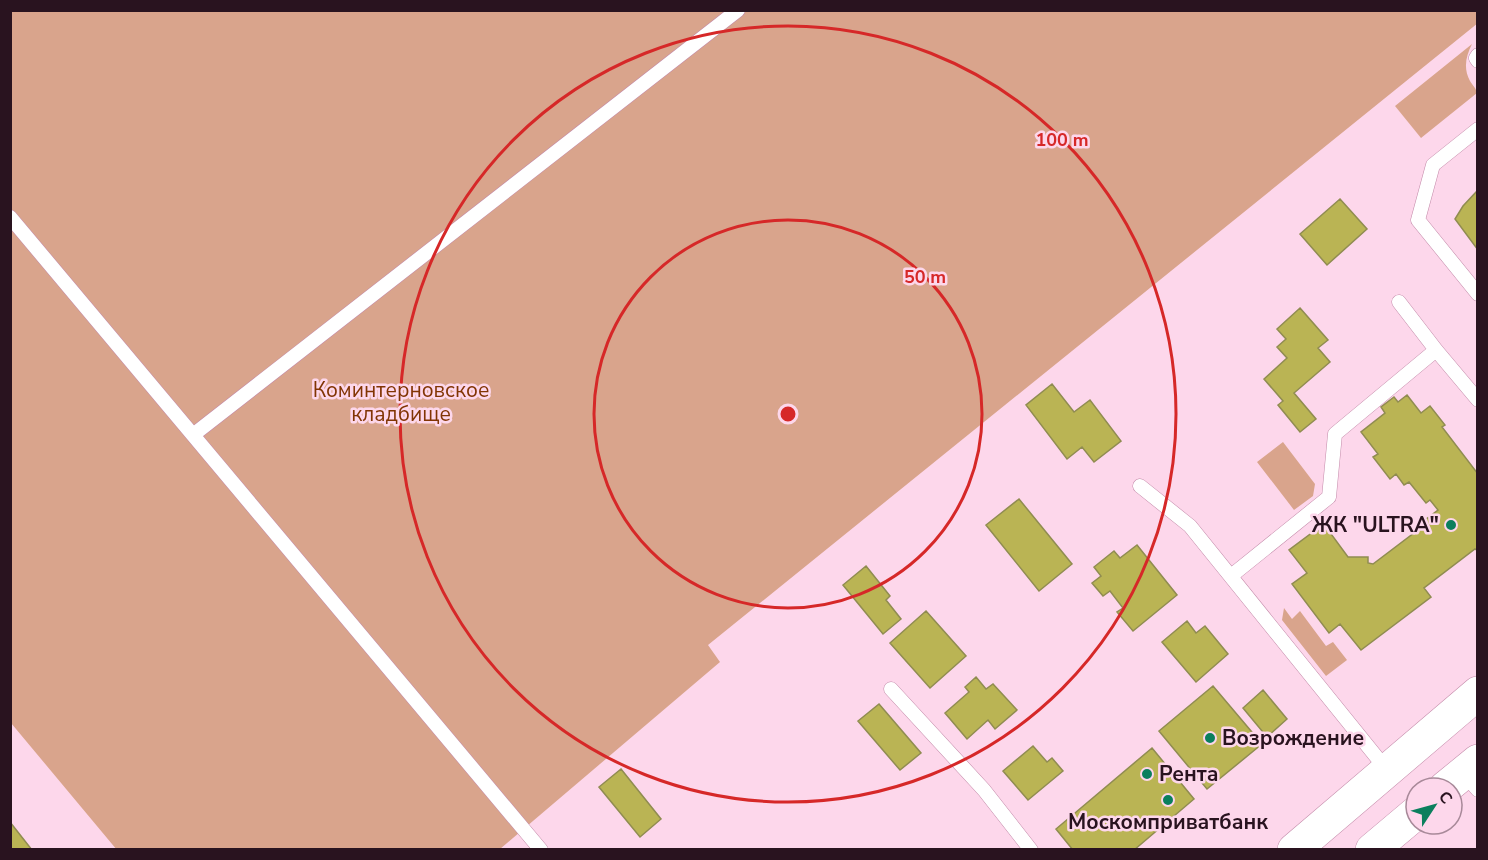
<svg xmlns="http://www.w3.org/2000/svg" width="1488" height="860" font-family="'Nunito Sans',sans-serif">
<rect width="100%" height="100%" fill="#fdd7eb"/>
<!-- green -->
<path fill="#d9a48c" d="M1477,10l1,13 -770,622 12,17 -220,187 -383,1 -106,-127 -1,-712z
M1472,44c-6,12 -9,24 -2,37 3,5 6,7 7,12l-56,45 -26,-32z
M1283,442l32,42 -2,12 -19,14 -37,-48z
M1284,608l8,11 8,-8 26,35 7,-4 14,18 -21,16 -44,-56z"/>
<!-- building -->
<path fill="#bab454" stroke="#908c51" stroke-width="1.5" d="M1478,190v60l-23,-31 8,-13z
M1340,199l27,30 -40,36 -27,-31z
M1300,308l28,32 -10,8 12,14 -36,31 22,26 -16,13 -22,-27 5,-4 -19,-22 23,-21 -10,-11 9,-8 -9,-10z
M1052,384l22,28 16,-12 31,41 -27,21 -12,-15 -15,12 -41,-54z
M1407,395l14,18 9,-7 15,19 -3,2 36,47v77l-3,-2 -51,39 7,9 -70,53 -21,-26 -11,9 -37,-49 15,-11 -18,-23 28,-21 3,3 6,-5 22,30h20v6l5,1 54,-41 -2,-3 13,-10 -8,-10 -4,3 -17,-21 -5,3 -8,-11 -6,5 -17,-22 5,-3 -17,-22 24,-19 -4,-6 13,-10 4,5z
M1019,499l53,65 -33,27 -53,-66z
M1137,545l40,50 -44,36 -16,-19 6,-4 -13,-17 -7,5 -11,-13 9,-7 -7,-9 20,-16 6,7z
M866,566l24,30 -4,4 15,19 -18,15 -40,-49z
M926,611l40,45 -36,32 -40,-45z
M1187,621l9,12 9,-7 23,28 -32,28 -34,-40z
M976,677l10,12 7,-5 24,26 -22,19 -7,-9 -21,19 -22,-26 24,-21 -4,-5z
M1213,686l49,58 -55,45 -48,-58z
M1263,690l24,29 -20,18 -24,-29z
M879,704l42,49 -21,17 -42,-49z
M1033,746l14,16 5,-4 11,13 -35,29 -25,-29z
M1152,748l42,51 -60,51h-61l-17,-21z
M621,769l40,50 -21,18 -41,-50z
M10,822l22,28h-22z"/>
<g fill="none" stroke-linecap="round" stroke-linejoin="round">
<defs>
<path id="service" d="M1478,55l-2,3 2,3
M1478,129l-45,36 -15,55 60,74
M10,217l531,633
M1399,302l37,48 42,50
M193,435l545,-425
M1140,486l50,40 197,244
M1231,576l98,-79 6,-63 101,-84
M891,689l93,101 47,60
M1463,773l15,17"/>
<path id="primary" d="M1445,788l33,-27
M1294,850l184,-157
M1372,850l44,-37"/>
</defs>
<!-- service casing -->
<use href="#service" stroke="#c38aa9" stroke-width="15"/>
<!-- primary casing -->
<use href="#primary" stroke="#c38aa9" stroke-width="34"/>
<!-- service -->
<use href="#service" stroke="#fff" stroke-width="14"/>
<!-- primary -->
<use href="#primary" stroke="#fff" stroke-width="33"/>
</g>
<!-- distance rings -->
<g fill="none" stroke="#d62828" stroke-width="3">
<circle cx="788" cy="414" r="194"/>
<circle cx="788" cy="414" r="388"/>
</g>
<!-- markers -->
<g fill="#0b7f5d" stroke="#fdd7eb" stroke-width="2">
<circle cx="1451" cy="525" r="6"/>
<circle cx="1210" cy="738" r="6"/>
<circle cx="1147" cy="774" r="6"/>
<circle cx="1168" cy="800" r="6"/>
</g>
<g text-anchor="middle" stroke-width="5" stroke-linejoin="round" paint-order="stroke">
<!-- park labels -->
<g font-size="21" fill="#813403" stroke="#fdd7eb">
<text x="401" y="397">Коминтерновское<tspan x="401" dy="24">кладбище</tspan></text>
</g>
<!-- poi labels -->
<g font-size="21" font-weight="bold" fill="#29131f" stroke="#fdd7eb" text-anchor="start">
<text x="1439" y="532" text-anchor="end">ЖК "ULTRA"</text>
<text x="1222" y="745">Возрождение</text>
<text x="1159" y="781">Рента</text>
<text x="1168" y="829" text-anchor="middle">Москомприватбанк</text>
</g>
</g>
<circle cx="788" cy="414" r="9" fill="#d62828" stroke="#fdd7eb" stroke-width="3"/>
<g font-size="18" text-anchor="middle" font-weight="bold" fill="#d62828" stroke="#fdd7eb" stroke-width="5" stroke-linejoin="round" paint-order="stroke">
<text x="1062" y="146">100 m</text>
<text x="925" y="283">50 m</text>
</g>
<!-- border -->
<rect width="1488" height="860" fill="none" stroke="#29131f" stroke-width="24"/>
<!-- north arrow -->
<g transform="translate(1434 806) rotate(54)"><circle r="28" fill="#fdd7eb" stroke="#a88999" stroke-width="1.5"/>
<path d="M0-4.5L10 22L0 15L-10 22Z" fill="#0b7f5d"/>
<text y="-9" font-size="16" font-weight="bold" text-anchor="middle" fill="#29131f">С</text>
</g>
</svg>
